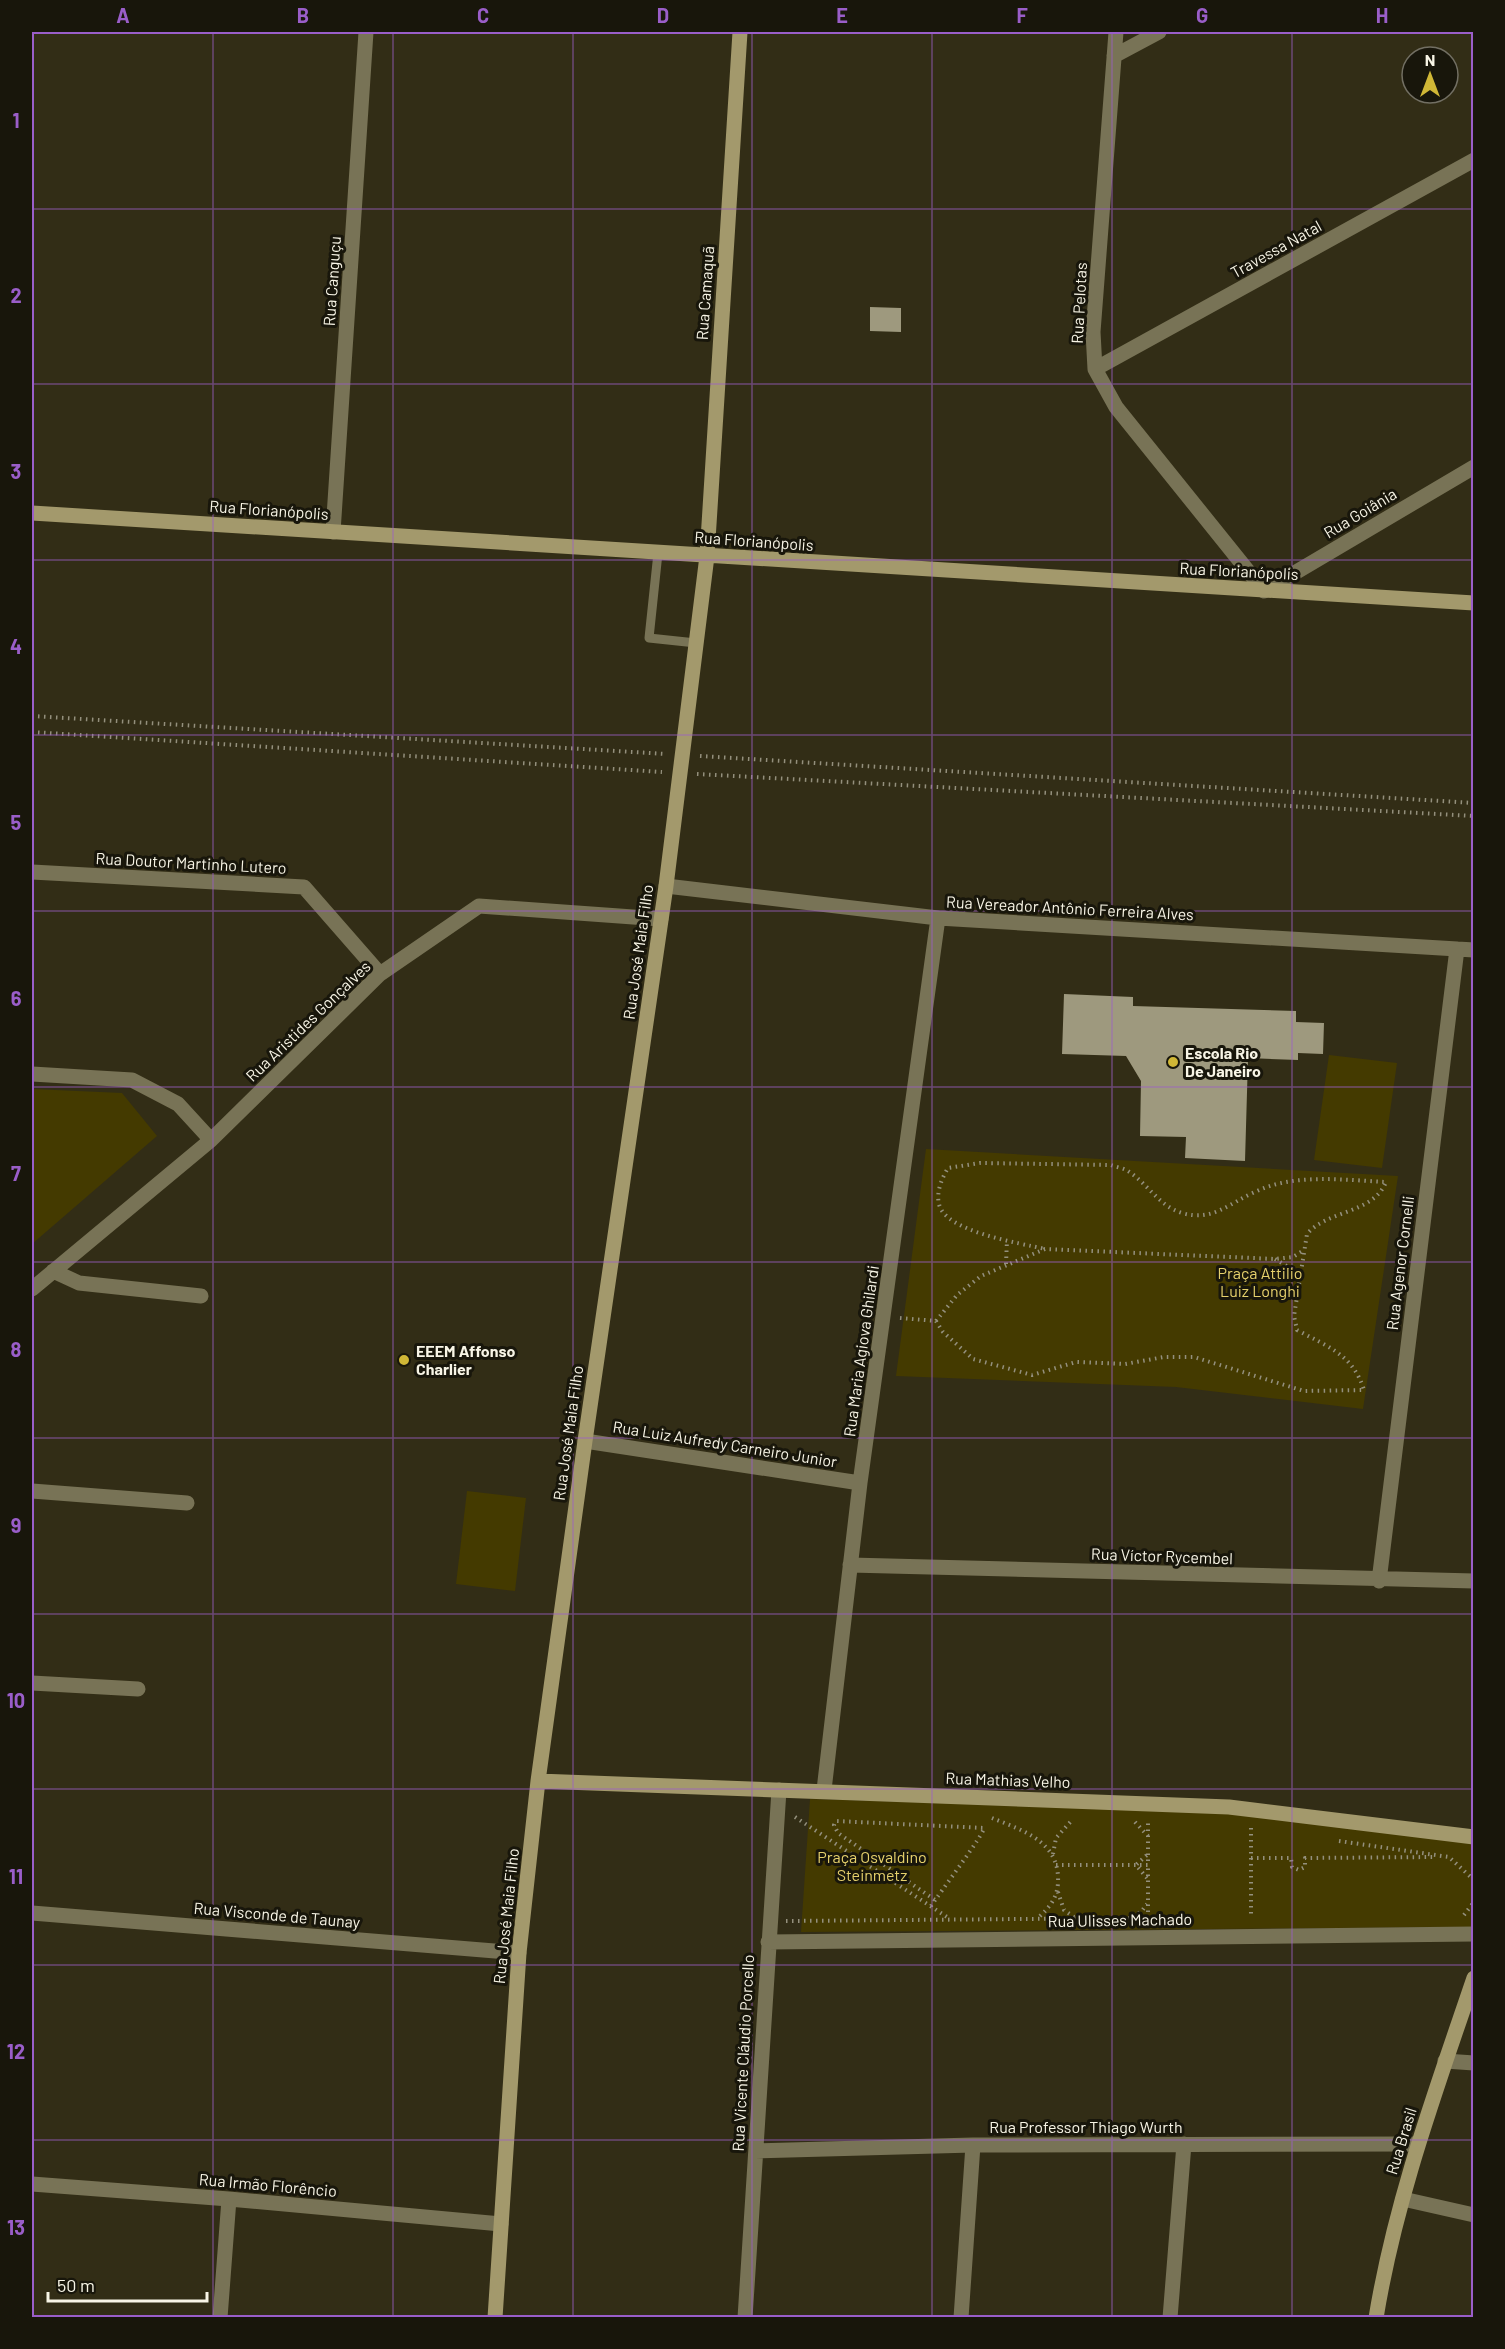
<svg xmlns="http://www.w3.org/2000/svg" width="1505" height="2349" font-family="Barlow,sans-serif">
<rect width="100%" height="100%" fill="#322d16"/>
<!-- green -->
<path fill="#443a00" d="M1329,1055l68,8 -15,105 -68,-8z
M32,1089l90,4 35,43 -125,108z
M926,1149l472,27 -35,233 -187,-22 -280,-11z
M467,1491l59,7 -11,93 -59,-7z
M810,1799l417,12 246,27v89l-672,5z"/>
<!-- building -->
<path fill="#9e997e" d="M870,307l31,1v24l-31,-1z
M1064,994l69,3v9l163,5v11l28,1 -1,31 -25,-1v7l-50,-2 -3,103 -60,-3 1,-21 -46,-1 1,-55 -15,-25 -64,-2z"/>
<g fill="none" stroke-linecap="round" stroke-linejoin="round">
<!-- path -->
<path stroke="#94907d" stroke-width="4" stroke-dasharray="1.5 4.5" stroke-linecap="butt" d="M32,716l634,38
M32,732l630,40
M700,756l774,47
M697,774l777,42
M1275,1259l25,15
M1006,1264l1,-24
M900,1318l36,3 7,11 30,27 59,16 44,-13 49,2 39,-7h30l110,34 60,-1c-11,-36 -38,-44 -67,-60l-3,-14 13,-82c20,-24 66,-20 79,-52 -42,-2 -93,-9 -131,10 -26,11 -42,30 -73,21 -23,-7 -34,-29 -54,-42 -5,-3 -12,-4 -17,-6l-131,-2 -32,5c-6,10 -12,24 -9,36 6,28 81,39 106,45
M936,1321l21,-26 24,-19 64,-27 230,10 18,-2 11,-7
M795,1817l152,100
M992,1818c29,12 64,22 66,58 1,19 -6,29 -19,41
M1135,1822l13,14
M1251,1828v89
M1339,1841l110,16 25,23
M1053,1854l3,-16 17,-19
M1251,1858h40l1,9 7,3 6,-3v-9l131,-1
M1056,1865h92v-43
M1147,1878l-11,-13 12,-11
M1058,1892l6,18 10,7
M931,1906c8,-12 53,-72 53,-78l-148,-7 -2,4 4,8 97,67
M1464,1915l10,-13
M1133,1916l8,-4 6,-8
M1148,1918v-53
M786,1921l355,-3"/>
<!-- lane -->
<path stroke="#787356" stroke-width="9" d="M658,553l-9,85 47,5"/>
<!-- street -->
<path stroke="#787356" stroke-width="15" d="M1116,32l-23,300 2,37 21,38 148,184 210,-124
M1114,56l45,-24
M1095,369l379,-209
M333,532l33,-500
M32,872l272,15 76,87
M666,886l272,32 536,32
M32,1074l100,6 46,24 33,36
M53,1271l26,12 122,13
M32,1289l179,-149 169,-166 99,-68 182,13
M585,1441l275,42
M32,1491l155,12
M850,1565l624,16
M1379,1581l78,-632
M32,1683l106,6
M824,1790l36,-307 78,-565
M32,1913l487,40
M768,1942l706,-8
M1445,2061l29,2
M756,2151l217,-6 444,-1
M32,2184l197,15 272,25
M1403,2199l71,16
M220,2318l9,-119
M745,2318l34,-528
M961,2318l12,-173
M1170,2318l14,-174"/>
<!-- secondary -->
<path stroke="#a3996c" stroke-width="15" d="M32,513l1442,90
M538,1781l691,26 245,30
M495,2318l24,-365 19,-172 47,-340 81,-555 41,-330 33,-524
M1376,2318c19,-117 60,-228 98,-340"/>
</g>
<!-- grid -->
<path fill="none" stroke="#9a5ec9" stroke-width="1.5" stroke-opacity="0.55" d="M213,32v2286M393,32v2286M573,32v2286M752,32v2286M932,32v2286M1112,32v2286M1292,32v2286M32,209h1442M32,384h1442M32,560h1442M32,735h1442M32,911h1442M32,1087h1442M32,1262h1442M32,1438h1442M32,1614h1442M32,1789h1442M32,1965h1442M32,2140h1442"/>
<!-- markers -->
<g fill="#d0b736" stroke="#18160b" stroke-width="2">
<circle cx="1173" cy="1062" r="6"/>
<circle cx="404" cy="1360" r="6"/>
</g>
<g text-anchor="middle" stroke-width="6" stroke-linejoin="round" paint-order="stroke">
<!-- street labels -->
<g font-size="16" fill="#f8f5e6" stroke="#18160b">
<text transform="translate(1276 249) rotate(-29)" y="6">Travessa Natal</text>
<text transform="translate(332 281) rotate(-86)" y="6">Rua Canguçu</text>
<text transform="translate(705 293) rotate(-86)" y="6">Rua Camaquã</text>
<text transform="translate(1079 303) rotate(-87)" y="6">Rua Pelotas</text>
<text transform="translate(269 510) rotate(4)" y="6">Rua Florianópolis</text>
<text transform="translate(1360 513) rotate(-31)" y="6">Rua Goiânia</text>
<text transform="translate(754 541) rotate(4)" y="6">Rua Florianópolis</text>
<text transform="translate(1239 571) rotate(3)" y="6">Rua Florianópolis</text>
<text transform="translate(191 863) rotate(3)" y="6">Rua Doutor Martinho Lutero</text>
<text transform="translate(1070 908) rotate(3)" y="6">Rua Vereador Antônio Ferreira Alves</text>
<text transform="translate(638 952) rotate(-82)" y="6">Rua José Maia Filho</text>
<text transform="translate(308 1021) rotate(-44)" y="6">Rua Aristides Gonçalves</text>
<text transform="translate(1400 1263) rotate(-83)" y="6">Rua Agenor Cornelli</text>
<text transform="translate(861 1351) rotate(-82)" y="6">Rua Maria Agiova Ghilardi</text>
<text transform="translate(568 1433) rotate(-82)" y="6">Rua José Maia Filho</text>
<text transform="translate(725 1444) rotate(9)" y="6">Rua Luiz Aufredy Carneiro Junior</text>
<text transform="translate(1162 1556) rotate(2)" y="6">Rua Víctor Rycembel</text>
<text transform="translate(1008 1780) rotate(2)" y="6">Rua Mathias Velho</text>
<text transform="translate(277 1915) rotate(5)" y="6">Rua Visconde de Taunay</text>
<text transform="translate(506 1916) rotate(-84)" y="6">Rua José Maia Filho</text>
<text transform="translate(1120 1920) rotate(-1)" y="6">Rua Ulisses Machado</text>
<text transform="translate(743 2053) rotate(-87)" y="6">Rua Vicente Cláudio Porcello</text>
<text x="1086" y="2133">Rua Professor Thiago Wurth</text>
<text transform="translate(1401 2141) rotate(-73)" y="6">Rua Brasil</text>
<text transform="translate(268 2185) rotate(5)" y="6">Rua Irmão Florêncio</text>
</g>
<!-- poi labels -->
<g font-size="16" font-weight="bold" fill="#f8f5e6" stroke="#18160b" text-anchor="start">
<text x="1185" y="1059">Escola Rio<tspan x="1185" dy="18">De Janeiro</tspan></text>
<text x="416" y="1357">EEEM Affonso<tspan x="416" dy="18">Charlier</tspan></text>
</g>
<!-- park labels -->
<g font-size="16" fill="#e6d16c" stroke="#18160b">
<text x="1260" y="1279">Praça Attilio<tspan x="1260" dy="18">Luiz Longhi</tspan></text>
<text x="872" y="1863">Praça Osvaldino<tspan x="872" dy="18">Steinmetz</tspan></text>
</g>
</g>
<!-- border -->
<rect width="1505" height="2349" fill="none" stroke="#18160b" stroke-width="66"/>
<!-- north arrow -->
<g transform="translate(1430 75)"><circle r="28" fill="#18160b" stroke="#726f63" stroke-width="1.5"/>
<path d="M0-4.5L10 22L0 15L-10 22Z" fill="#d0b736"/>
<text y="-9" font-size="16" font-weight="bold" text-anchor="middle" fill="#f8f5e6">N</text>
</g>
<!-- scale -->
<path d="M48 2292v9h159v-9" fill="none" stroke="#f8f5e6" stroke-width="3"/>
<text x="57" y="2292" font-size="18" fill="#f8f5e6" stroke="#18160b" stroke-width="4.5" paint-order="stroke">50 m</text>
<rect x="33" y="33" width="1439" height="2283" fill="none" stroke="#9a5ec9" stroke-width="2"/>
<g font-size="20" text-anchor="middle" font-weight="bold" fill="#9a5ec9">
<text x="123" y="23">A</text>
<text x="303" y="23">B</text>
<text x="483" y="23">C</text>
<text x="663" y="23">D</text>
<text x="842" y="23">E</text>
<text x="1022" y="23">F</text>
<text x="1202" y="23">G</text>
<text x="1382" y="23">H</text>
<text x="16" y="128">1</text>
<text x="16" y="303">2</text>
<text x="16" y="479">3</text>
<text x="16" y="654">4</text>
<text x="16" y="830">5</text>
<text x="16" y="1006">6</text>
<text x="16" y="1181">7</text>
<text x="16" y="1357">8</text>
<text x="16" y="1533">9</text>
<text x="16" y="1708">10</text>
<text x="16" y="1884">11</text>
<text x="16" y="2059">12</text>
<text x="16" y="2235">13</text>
</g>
</svg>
